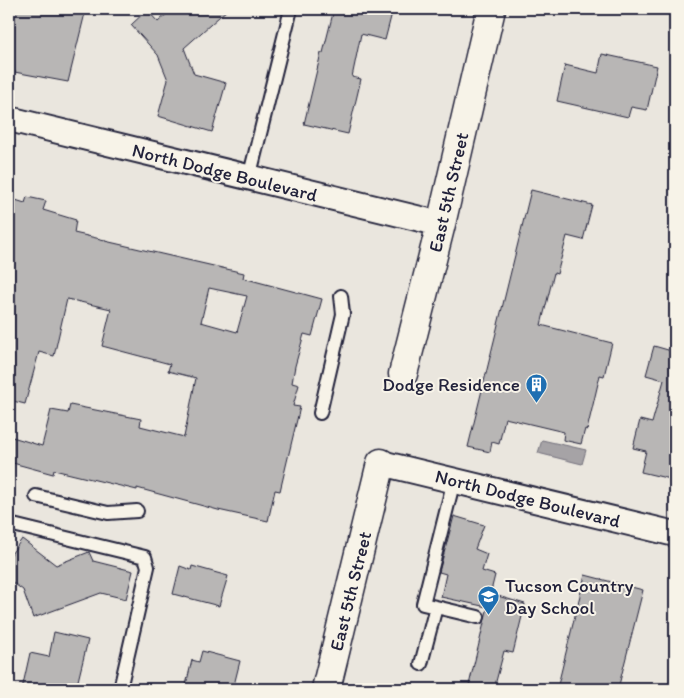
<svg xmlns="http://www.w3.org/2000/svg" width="684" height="698" font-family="Itim,sans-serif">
<rect width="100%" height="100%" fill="#eae6de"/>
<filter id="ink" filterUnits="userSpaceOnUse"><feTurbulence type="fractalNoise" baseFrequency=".02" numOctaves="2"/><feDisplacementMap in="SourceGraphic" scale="10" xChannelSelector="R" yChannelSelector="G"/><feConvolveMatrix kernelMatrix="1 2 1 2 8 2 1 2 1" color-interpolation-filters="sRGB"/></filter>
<g filter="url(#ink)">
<!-- water -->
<path fill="#a6a3a6" stroke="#716f7b" d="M542,440l44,10 -4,14 -44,-11z"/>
<!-- building -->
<path fill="#b8b6b5" stroke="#22223b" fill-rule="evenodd" d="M9,9h77l-18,73 -59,-11z
M172,9h56l-44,39 10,26 32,9 -14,49 -54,-16 10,-36 -10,-25 -27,-30 16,-15 11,12z
M334,9h59l-8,31 -24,-6 -9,43 9,2 -13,55 -44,-10 17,-71h2z
M602,54l55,12 -10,44 -16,-3 -3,10 -71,-16 8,-36 33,8z
M531,190l61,15 -9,35 -16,-4 -10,38 -3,-1 -13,52 71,18 -8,33 -4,-1 -13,55 -2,-1 -4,15 -18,-4 1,-8 -59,-14 -6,26 -7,-2 -2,10 -22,-5z
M27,197l19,4 -3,9 33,10 -2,13 31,7v1l139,32 -1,5 79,21 -10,37 -8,-2 -9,32 -3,17 7,2 -6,21 7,1 -20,84 -5,-1 -7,31 -50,-11 -81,-22v2l-83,-20 -1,4 -44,-12v-26l33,10 9,-36 17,3 2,-8 71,14 -1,7 44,11 12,-59 -28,-7 2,-7 -68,-18 9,-37 -44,-10 -13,57 -15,-4 -14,52 -16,-4v-202l16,5zM209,288l38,8 -10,36 -36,-10z
M654,346l21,6v128l-34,-8 5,-21 -13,-3 7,-28 12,3 12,-43 -18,-5z
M454,516l30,9 -9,24 12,5 -5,17 13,4 -8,32 -46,-10 5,-23 -7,-2z
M22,539l34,26 33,-13 4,9 40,10 -7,28 -25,-6 -68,25 -10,-28 -14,-10v-23z
M180,566l11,4 1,-4 36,10 -9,30 -46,-12z
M585,575l58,15 -25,99h-61z
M491,594l34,10 -12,49 -9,-2 -10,38h-26z
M54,632l34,8 -12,49h-54l8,-36 19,4z
M202,651l38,10 -7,28h-48l7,-29 7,2z"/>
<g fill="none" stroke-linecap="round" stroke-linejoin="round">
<defs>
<path id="lane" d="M249,178l42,-169
M320,413l23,-99 -2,-18
M36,496l72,17 29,-2
M9,524l136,33 3,10 -28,122
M436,607l42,10
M421,664l15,-57 -13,-3 31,-124"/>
<path id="street" d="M9,119l432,105
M381,463l294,71"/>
<path id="secondary" d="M403,374l38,-150 50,-215
M326,689l55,-226"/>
</defs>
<!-- lane casing -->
<use href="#lane" stroke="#22223b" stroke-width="16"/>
<!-- street casing -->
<use href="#street" stroke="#22223b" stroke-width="28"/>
<!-- secondary casing -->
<use href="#secondary" stroke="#22223b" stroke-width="31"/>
<!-- lane -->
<use href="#lane" stroke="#f7f3e8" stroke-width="12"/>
<!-- street -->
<use href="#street" stroke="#f7f3e8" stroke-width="24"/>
<!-- secondary -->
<use href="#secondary" stroke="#f7f3e8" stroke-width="28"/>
</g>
</g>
<!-- icons -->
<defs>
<symbol id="building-pin" viewBox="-11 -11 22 30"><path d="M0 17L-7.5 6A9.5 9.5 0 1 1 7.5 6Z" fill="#1f6fb2" stroke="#f7f3e8"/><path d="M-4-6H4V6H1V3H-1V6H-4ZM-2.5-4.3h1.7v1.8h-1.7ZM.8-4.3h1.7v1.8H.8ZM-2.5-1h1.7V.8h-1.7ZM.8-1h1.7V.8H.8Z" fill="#fff"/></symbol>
<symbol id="school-pin" viewBox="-11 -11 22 30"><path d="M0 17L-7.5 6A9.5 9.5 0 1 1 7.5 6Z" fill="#1f6fb2" stroke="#f7f3e8"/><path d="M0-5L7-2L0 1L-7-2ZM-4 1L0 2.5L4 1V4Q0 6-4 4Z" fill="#fff"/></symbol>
</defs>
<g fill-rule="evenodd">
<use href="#building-pin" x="524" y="372" width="25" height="34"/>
<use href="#school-pin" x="476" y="584" width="25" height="34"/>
</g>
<g text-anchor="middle" stroke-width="4" stroke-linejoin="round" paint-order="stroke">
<!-- street labels -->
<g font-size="19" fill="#22223b" stroke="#f7f3e8">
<text transform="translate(225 172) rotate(14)" y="7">North Dodge Boulevard</text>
<text transform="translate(448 192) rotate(-77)" y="7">East 5th Street</text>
<text transform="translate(528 498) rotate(14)" y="7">North Dodge Boulevard</text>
<text transform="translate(350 591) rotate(-76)" y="7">East 5th Street</text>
</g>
<!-- poi labels -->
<g font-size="19" fill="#22223b" stroke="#f7f3e8" text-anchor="end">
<text x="520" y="391">Dodge Residence</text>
<text x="505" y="592" text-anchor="start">Tucson Country<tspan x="505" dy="22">Day School</tspan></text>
</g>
</g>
<!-- margin -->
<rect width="684" height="698" fill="none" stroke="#f7f3e8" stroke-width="30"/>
<rect x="15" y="15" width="654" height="668" fill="none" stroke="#22223b" stroke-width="2" filter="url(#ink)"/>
</svg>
